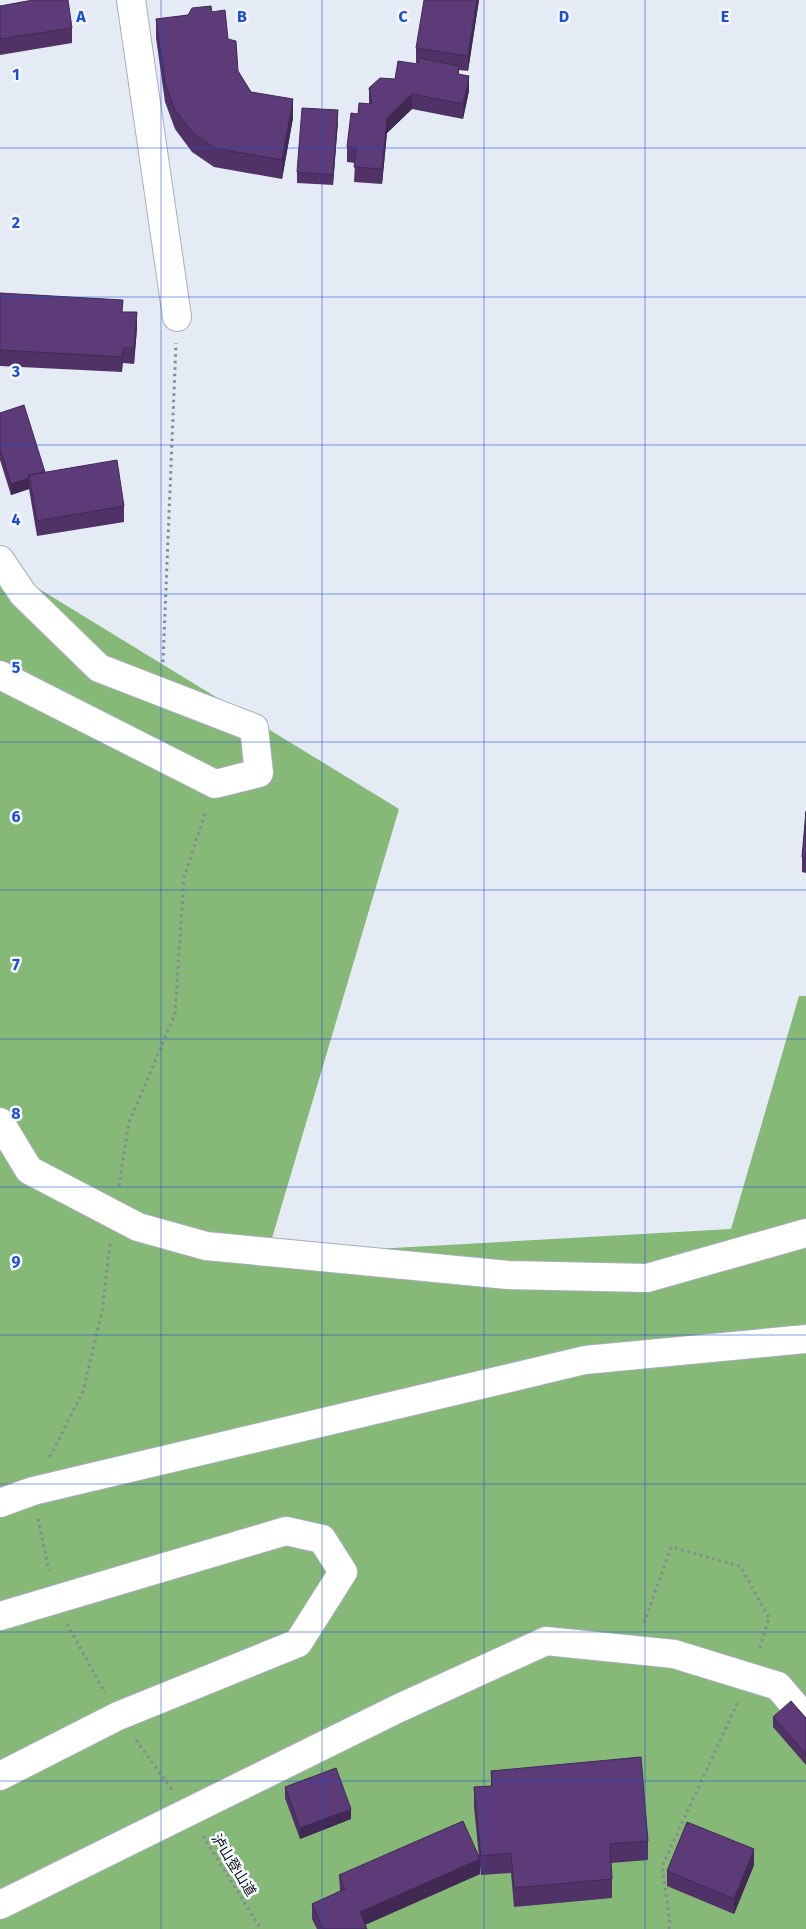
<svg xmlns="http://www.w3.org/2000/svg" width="806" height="1929" font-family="'Fira Sans','Noto Sans SC',sans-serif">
<rect width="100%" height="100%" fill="#e4ebf5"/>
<!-- forest -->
<path fill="#86b877" d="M0,565l399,244 -132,446 464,-26 68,-233h7v933h-806z"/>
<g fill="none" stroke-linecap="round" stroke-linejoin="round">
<defs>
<path id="street" d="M131,0l46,317
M0,560l23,34 76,74 155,60 5,45 -44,11 -215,-109
M0,1122l29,48 109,57 68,19 302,29 139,3 159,-45
M0,1503l33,-12 552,-131 221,-21
M0,1616l286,-85 36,8 21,33 -45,71 -180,73 -118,60
M0,1905l397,-196 149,-68 128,13 104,32 28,33"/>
</defs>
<!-- street casing -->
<use href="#street" stroke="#a8afb9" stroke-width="30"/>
<!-- path -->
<path stroke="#858a91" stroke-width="3" stroke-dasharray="2.5 4" stroke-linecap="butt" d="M163,662l13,-319
M119,1186l10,-64 46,-108 9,-137 22,-66
M50,1457l33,-66 19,-79 8,-68
M38,1519l11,52
M644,1623l27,-76 69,19 29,52 -10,32
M67,1624l38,69
M136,1740l36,50
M203,1836l58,93
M669,1929l1,-6 -8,-57 76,-164"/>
<!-- street -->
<use href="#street" stroke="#fff" stroke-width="28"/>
</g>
<!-- wall -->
<path fill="#503267" d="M479,0l-11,71 -9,-1v4l10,17 -6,28 -51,-10 -25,24 -5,51 -28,-2 1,-19 -8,-1v-15l11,-33 11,-10v-16l26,-9 23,-15v-1h-2v-15z
M0,6l72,22v15l-72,12z
M212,12l16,27 10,32 13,21 42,26 -11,61 -68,-12 -22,-15 -17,-23 -10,-27 -9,-64v-19z
M338,121l-5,64 -36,-2v-11z
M0,293l123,19 14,16 -3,36 -11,-1 -1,9 -122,-6z
M0,413l45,59 79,34v16l-87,14 -8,-47 -18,6 -11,-35z
M806,811v62l-4,-1v-15z
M773,1717l33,1v47l-33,-38z
M491,1771l157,70v19l-37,3 1,16v19l-98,9 -3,-34 -30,2 -1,-9v8l-115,51 2,4h-50l-5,-10v-15l28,-13 -1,-16 140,-18 -5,-50v-20l17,-1z
M285,1787l66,32 -51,20 -15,-41z
M754,1865l-20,49 -67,-28v-15z"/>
<!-- shaded-wall -->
<path fill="#412954" d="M477,0h2l-11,71v-15z
M469,76v15l-6,28v-15z
M412,94v15l-25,24 -5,51v-15l5,-51z
M293,99v19l-11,61v-19z
M338,110v11l-5,64v-10z
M137,312v16l-3,36v-16z
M29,478v11l-18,6v-11z
M351,1809v10l-51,20v-11z
M754,1849v16l-20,49v-15z
M480,1859v15l-120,53v-15z"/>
<!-- building -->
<path fill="#5d3a78" stroke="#412954" d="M33,0h35l4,28 -72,11v-33z
M424,0h53l-9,56 -52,-8z
M211,6l1,6 13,-2 3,29 8,2 2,30 13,21 42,7 -11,61 -68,-12 -22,-16 -17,-22 -10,-27 -9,-64 32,-4 4,-7z
M419,58l40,8 -1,8 11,2 -6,28 -51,-10 -25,24 -5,51 -28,-2 2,-19 -9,-1 4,-34 7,1 1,-11 13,1 -3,-16 11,-10 15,1 3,-18 20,3z
M302,108l36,2 -5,65 -36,-3z
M0,293l123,7 -1,12h15l-3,36h-11l-1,9 -122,-7z
M24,405l21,67 -16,3v3l-18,6 -11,-35v-36z
M117,460l7,46 -87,15 -8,-46z
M806,811v47l-4,-1z
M791,1701l15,17v36l-33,-37z
M641,1757l7,84 -38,3 2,35 -98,9 -3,-35 -30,3 -7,-69 18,-1 -1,-15z
M336,1768l15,41 -51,19 -15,-41z
M463,1821l17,38 -120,53 7,17h-44l-11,-25 33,-15 -6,-14z
M687,1822l67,27 -20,50 -67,-28z"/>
<!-- grid -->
<path fill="none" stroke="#1d4ed8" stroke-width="1" stroke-opacity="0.55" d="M161,0v1929M322,0v1929M484,0v1929M645,0v1929M0,148h806M0,297h806M0,445h806M0,594h806M0,742h806M0,890h806M0,1039h806M0,1187h806M0,1335h806M0,1484h806M0,1632h806M0,1781h806"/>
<g text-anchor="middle" stroke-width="5" stroke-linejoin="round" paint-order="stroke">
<!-- street labels -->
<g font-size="14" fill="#0a0c10" stroke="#f4f8fe">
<text transform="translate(234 1865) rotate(58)" y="5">泸山登山道</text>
</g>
</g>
<g font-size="16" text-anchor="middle" font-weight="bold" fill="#1d4ed8" stroke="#f4f8fe" stroke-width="5" stroke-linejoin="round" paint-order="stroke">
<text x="81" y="22">A</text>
<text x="242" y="22">B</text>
<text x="403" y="22">C</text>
<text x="564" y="22">D</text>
<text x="725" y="22">E</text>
<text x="16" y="80">1</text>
<text x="16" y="228">2</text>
<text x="16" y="377">3</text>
<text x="16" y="525">4</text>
<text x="16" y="673">5</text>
<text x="16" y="822">6</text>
<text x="16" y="970">7</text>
<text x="16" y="1119">8</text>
<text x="16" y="1267">9</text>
</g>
</svg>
